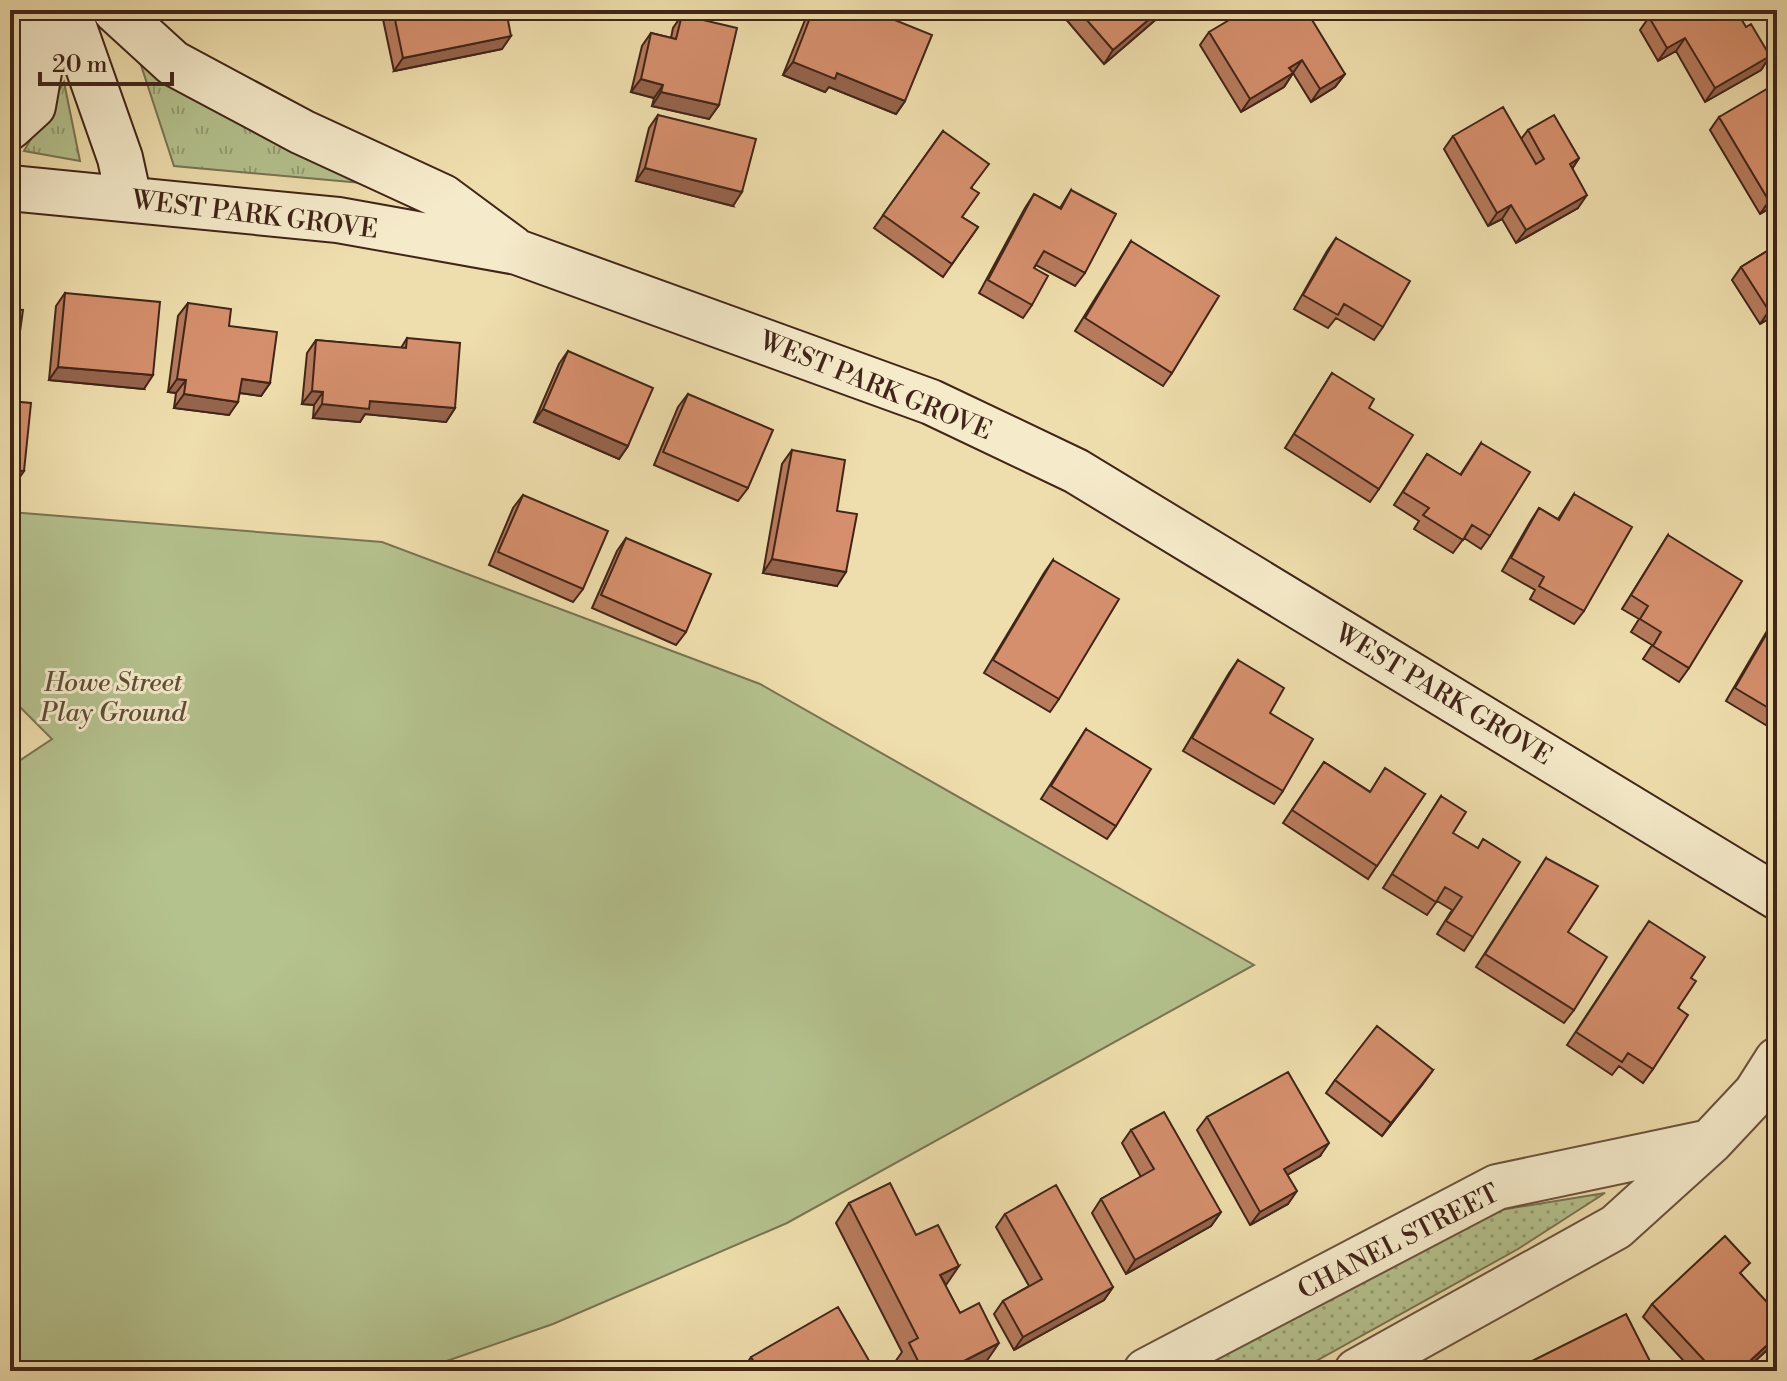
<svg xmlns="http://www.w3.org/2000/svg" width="1787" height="1381" font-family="'Libre Bodoni',serif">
<defs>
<pattern id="grass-tufts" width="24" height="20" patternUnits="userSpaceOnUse" patternTransform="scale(2)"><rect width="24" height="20" fill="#b4c28e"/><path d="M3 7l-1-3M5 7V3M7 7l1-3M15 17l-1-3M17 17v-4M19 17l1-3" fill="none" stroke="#949d73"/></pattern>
<pattern id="garden-dots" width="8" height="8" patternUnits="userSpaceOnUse" patternTransform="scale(2)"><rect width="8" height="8" fill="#b4c28e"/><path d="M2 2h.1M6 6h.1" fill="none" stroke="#949d73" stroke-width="1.8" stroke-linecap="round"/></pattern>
</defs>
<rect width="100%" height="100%" fill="#efdead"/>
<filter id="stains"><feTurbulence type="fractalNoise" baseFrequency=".0025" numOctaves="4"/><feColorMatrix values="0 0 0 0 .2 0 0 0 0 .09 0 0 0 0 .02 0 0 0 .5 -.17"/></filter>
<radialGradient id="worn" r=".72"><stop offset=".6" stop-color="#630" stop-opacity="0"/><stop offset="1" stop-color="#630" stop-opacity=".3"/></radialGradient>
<!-- grass -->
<path fill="url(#grass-tufts)" stroke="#7a7453" stroke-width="2" d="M139,59l47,37 187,88 -199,-18z
M64,82l16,79 -56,-10z"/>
<!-- park -->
<path fill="#b4c28e" stroke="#7a7453" stroke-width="2" d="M10,512l372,30 378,142 494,281 -467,258 -234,101 -135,47h-408v-604l42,-28 -42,-42z"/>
<!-- garden -->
<path fill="url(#garden-dots)" stroke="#7a7453" stroke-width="2" d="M1605,1193l-87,56 -220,122h-112l296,-158z"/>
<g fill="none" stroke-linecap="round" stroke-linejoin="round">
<defs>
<path id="street" d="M1146,1371l351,-184 213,-45
M1357,1371l259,-144 94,-85 46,-49 21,-33"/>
<path id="secondary" d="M68,10l52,148 9,41
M115,10l58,53 129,69 141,65 69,51
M10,127l23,-21 10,-57 -1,-39
M10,188l328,32 179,32 414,150 145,69 701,426"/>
</defs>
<!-- street casing -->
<use href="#street" stroke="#6c533d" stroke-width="48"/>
<!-- secondary casing -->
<use href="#secondary" stroke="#412518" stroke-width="48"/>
<!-- street -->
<use href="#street" stroke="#f5eaca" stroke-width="44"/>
<!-- secondary -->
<use href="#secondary" stroke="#f5eaca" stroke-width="44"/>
</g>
<!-- wall -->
<path fill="#b77b5d" stroke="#412518" stroke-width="2" d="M381,10h125l-4,39 -108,22z
M809,10h61l35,91 -9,13 -67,-27 -4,5 -42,-17z
M1058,10h106l-3,5 -57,49z
M682,15l37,90 -10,14 -57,-13 2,-8 -23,-6 11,-46 9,-13 20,5 2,-10z
M1649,17l97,10 24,29 -9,14 -56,32 -29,-51 -18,10 -18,-31z
M1254,20l91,54 -10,13 -24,15 -18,-29 -9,14 -43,25 -41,-67 9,-13z
M658,115l75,91 -97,-25 13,-53z
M1719,117l58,87 -17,10 -50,-84z
M1528,130l51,28 -7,11 6,39 -62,35 -14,-24 -14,7 -44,-77 9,-13 68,3z
M943,131l29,57 -10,29 16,10 -35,50 -69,-49z
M1071,190l14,83 -10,13 -39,-21 -2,3 -2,37 -9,13 -44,-25 46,-85 9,-14 26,14z
M1336,238l47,89 -9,13 -38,-22 -8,10 -34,-19 33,-58z
M1131,241l41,132 -9,13 -88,-55z
M1777,245v69l-17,10 -28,-44 9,-13z
M65,293l79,96 -95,-9 7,-74z
M188,303l41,23 41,57 -9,13 -21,-3 -11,22 -55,-7 2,-15 -8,-1 10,-76z
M407,338l48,70 -9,14 -81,-8 -5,8 -47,-4 1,-13 -12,-1 5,-51 9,-13 85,8z
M568,351l60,95 -9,13 -85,-37 25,-58z
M1332,373l37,35 10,81 -9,13 -85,-54z
M688,394l60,94 -10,13 -84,-36 24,-58z
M1481,443l9,93 -9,13 -17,-11 -11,15 -39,-24 5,-8 -25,-16 33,-51 33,21z
M792,450l45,61v75l-74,-13 19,-109z
M1574,494l10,117 -10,13 -44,-25 5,-9 -33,-19 28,-49 9,-14 19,11z
M523,495l60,94 -10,13 -84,-37 24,-57z
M1668,535l21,133 -10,14 -36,-23 9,-14 -21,-13 8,-13 -17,-10z
M626,538l60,94 -10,13 -84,-37 25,-57z
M1053,560l6,139 -9,13 -66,-39 60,-100z
M1777,614v102l-8,11 -43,-26z
M1238,660l32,53 13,78 -9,13 -91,-53 46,-78z
M1086,729l30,97 -9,13 -66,-40z
M1324,762l45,29 56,3 -57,85 -85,-56z
M1441,796l12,37 20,104 -9,14 -27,-17 15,-24 -15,-9 -10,14 -44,-27z
M1546,858l22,74 6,78 -10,13 -88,-56z
M1640,934l51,44 -38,91 -10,14 -24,-17 -7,9 -45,-30z
M1433,1070l-51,66 -56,-43 9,-13z
M1207,1117l113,39 -33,19 1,29 -38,21 -53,-95z
M1131,1130l90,82 -10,14 -85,48 -34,-61 9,-14 40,-22 -19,-34z
M849,1203l67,32 29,50 41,77 -19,9h-67l-5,-9 7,-10 -66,-129z
M1005,1214l108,73 -9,13 -90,50 -20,-36 9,-13 26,-15 -33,-59z
M1742,1275l35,66 -33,30h-51l-50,-54 9,-13z
M751,1357l124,14h-133z
M1532,1361l123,10h-130z"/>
<!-- shaded-wall -->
<path fill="#95644c" stroke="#412518" stroke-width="2" d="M1160,10h4l-3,5 -57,49 9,-14z
M511,36l-9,13 -108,22 9,-13z
M1685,38l-9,13 -18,10 9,-13z
M1770,56l-9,14 -56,32 10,-14z
M1302,60l-9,13 -4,-5z
M793,62l44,11 68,28 -9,13 -67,-27 -4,5 -42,-17z
M1293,73l-9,14 -43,25 9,-13z
M1345,74l-10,13 -24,15 9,-13z
M641,79l22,6 -9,13 -23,-6z
M661,92l58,13 -10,14 -57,-13z
M1579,158l-9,14v-8z
M645,168l97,24 -9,14 -97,-25z
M1587,195l-9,13 -62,35 10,-13z
M1777,196v8l-17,10 9,-13z
M1511,205l-9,14 -14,7 9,-13z
M1777,306v8l-17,10 9,-13z
M10,338l9,1 -9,13z
M58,367l95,8 -9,14 -95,-9z
M177,379l9,1 -10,13 -8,-1z
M242,379l28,4 -9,13 -28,-4z
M312,391l11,1 -9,13 -12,-1z
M184,394l54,8 -9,13 -55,-7z
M370,401l85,7 -9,14 -81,-8 -5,8 -47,-4 9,-14z
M543,409l85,37 -9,13 -85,-37z
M10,470l14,1 -9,13h-5z
M772,559l74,13 -9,14 -74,-13z
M1433,1070l-10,14 -41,52 9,-13z
M1329,1143l-9,13 -45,26 9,-13z
M1297,1191l-9,13 -38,21 10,-13z
M1221,1212l-10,14 -85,48 9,-14z
M959,1266l-13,19 -6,-10z
M1113,1287l-9,13 -90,50 9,-13z
M1777,1336v5l-33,30h-5z
M999,1343l-13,19 -19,9h-13l6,-8z"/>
<!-- building -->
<path fill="#d58f6c" stroke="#412518" stroke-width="2" d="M393,10h113l5,26 -108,22z
M813,10h57l62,25 -27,66 -68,-28 -2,6 -42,-17z
M1078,10h82l-47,40z
M1246,10h2l6,10 18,-10h34l39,64 -25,15 -18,-29 -13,8 4,5 -43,26 -41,-67z
M1661,10h75l10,17 5,-3 19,32 -55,32 -30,-50 -18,10 -18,-31z
M682,15l55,13 -18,77 -58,-13 2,-7 -22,-6 10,-46 25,6z
M1777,83v113l-8,5 -50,-84z
M1503,107l33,57 8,-5 -16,-29 26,-15 25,43 -9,6 17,31 -61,35 -15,-25 -14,8 -44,-77z
M658,115l98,24 -14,53 -97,-24z
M943,131l46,33 -18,24 8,5 -17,24 16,10 -26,37 -69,-49z
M1071,190l45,24 -31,59 -41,-22 -10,17 14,8 -16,29 -44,-25 46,-86 27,15z
M1336,238l74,43 -27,46 -39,-23 -6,11 -35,-20z
M1131,241l88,55 -47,77 -87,-55z
M1777,245v61l-8,5 -28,-44z
M10,277l7,1 -4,31 10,1 -4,29 -9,-1z
M65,293l95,9 -7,73 -95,-8z
M188,303l43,6 -2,17 48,6 -7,51 -28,-4 -4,23 -54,-8 2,-14 -9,-1z
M407,338l53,5 -5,65 -85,-7 -1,8 -47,-5 1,-12 -11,-1 4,-51 90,8z
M568,351l85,37 -25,58 -85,-37z
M1332,373l42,26 -5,9 44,27 -34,54 -85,-55z
M688,394l85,36 -25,58 -85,-36z
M10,401l21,2 -7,68 -14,-1z
M1481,443l49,29 -40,64 -18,-11 -9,15 -40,-25 6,-7 -26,-16 24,-38 34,21z
M792,450l53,10 -8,51 20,3 -11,58 -74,-13z
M1574,494l58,33 -48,84 -45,-25 5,-9 -33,-19 28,-50 20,12z
M523,495l85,36 -25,58 -85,-37z
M1668,535l74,46 -53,87 -36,-22 8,-14 -21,-13 8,-13 -17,-11z
M626,538l85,36 -25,58 -85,-37z
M1053,560l66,39 -60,100 -66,-39z
M1777,616v97l-42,-25z
M1238,660l46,28 -14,25 43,26 -30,52 -91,-53z
M1086,729l65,40 -35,57 -65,-40z
M1324,762l46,30 15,-24 40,26 -48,72 -85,-56z
M1441,796l25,16 -13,21 25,15 5,-9 37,23 -47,75 -27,-16 16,-24 -17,-10 -9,15 -44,-28z
M1546,858l52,28 -30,46 39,25 -33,53 -89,-56z
M1649,921l56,36 -14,21 5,3 -18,27 10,7 -35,54 -25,-16 -6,9 -46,-30z
M1377,1026l56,44 -42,53 -56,-43z
M1288,1072l41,71 -45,26 13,22 -37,21 -53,-95z
M1164,1112l57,100 -86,48 -34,-61 53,-30 -23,-39z
M890,1183l26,52 22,-10 21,41 -19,9 20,38 19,-10 20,40 -39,20 3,6 -3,2h-37l-14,-28 9,-5 -69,-135z
M1056,1185l57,102 -90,50 -20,-36 39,-22 -37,-65z
M1725,1236l25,27 -10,10 37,40v23l-38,35h-25l-62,-67z
M838,1307l37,64h-116l-8,-14z
M1626,1314l29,57h-118l-5,-10z"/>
<g text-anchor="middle" stroke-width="6" stroke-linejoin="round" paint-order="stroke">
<!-- street labels -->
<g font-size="26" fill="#412518" stroke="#f5eaca">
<text transform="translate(255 214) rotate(7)" y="9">WEST PARK GROVE</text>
<text transform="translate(876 385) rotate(22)" y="9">WEST PARK GROVE</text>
<text transform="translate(1444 694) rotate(31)" y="9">WEST PARK GROVE</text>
<text transform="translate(1398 1241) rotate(-27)" y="9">CHANEL STREET</text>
</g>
<!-- park labels -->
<g font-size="26" font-style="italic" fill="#5e4c36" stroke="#f5eaca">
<text x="113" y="691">Howe Street<tspan x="113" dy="30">Play Ground</tspan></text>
</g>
</g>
<!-- margin -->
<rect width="1787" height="1381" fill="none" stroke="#efdead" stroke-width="40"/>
<rect x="12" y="12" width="1763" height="1357" fill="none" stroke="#412518" stroke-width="4"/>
<rect x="20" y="20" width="1747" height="1341" fill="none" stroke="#412518" stroke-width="2"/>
<!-- scale -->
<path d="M40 72v12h132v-12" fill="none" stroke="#412518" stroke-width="4"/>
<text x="52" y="72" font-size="24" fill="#412518" stroke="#f5eaca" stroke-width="6" paint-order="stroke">20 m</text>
<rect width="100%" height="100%" filter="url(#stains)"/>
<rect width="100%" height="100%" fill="url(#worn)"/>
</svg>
